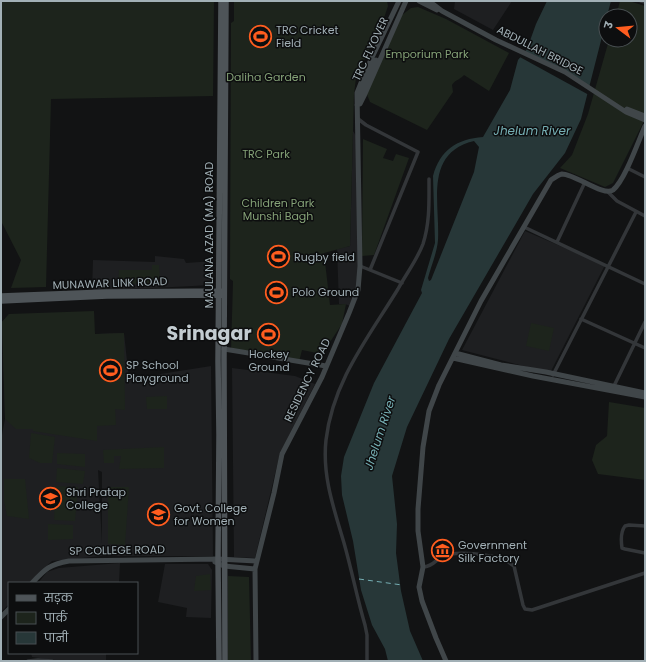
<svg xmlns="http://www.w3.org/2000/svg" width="646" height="662" font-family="Poppins,'Noto Sans Devanagari',sans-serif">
<rect width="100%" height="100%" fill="#121314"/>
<!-- built -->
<path fill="#1e1f21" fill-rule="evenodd" d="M455,1h57l-19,29 -39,-21z
M353,131l3,5 3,130 -3,23 -6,17 -5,-2h-6l-2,-55 13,-3z
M525,231l80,34 -55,108 -88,-23z
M155,256l29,3 2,4 27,-2 -1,20 -4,4 -15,1 -101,5 1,-31 62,2z
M9,314l86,20 29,-1 5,46 82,-13 2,190h-111l-50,5 -23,22h-20v21l-7,7 -1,-171 4,-21 -3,-97zM98,470l4,2v72v-1z
M232,368l63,8 20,8 -35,69 -25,105 -21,-1z
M120,563l-1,20h-81l9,-11 12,-4z
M165,564h43l4,6 -1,48 -25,-1 1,-9 -29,-6z
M31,653h75v8h-45l-29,-4z"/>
<!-- green -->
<path fill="#1d241c" d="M1,1h213l-1,95 -162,3 -5,188 -35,1 10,-28 -20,-39z
M234,1h153l1,5 -3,9 -29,63 -2,16 -4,152 -26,7 6,52 16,-1 -4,20 -20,30 -20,-4 -3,12 -68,-10 2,-71 -3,-2 1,-256 3,-2z
M620,1h9l16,5v113l-32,64 -8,4 -45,-19 12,-13 16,-41 21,-74h21v-24h-14z
M418,7l28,12 63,34 -20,38 -25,-16c-4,5 -8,4 -12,10l1,7 -26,38 -57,-28 -4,-10 36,-77 9,-7z
M363,139l24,10 -4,9 10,3 3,-7 13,4 -35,97 -12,1z
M152,265h7l1,17 -42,3 1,-15h33z
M94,311l1,23 29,-1 1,77 -10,-1 1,16 -19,1v15l-64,-10v-2h-17l-11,-10 -3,-97 7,-8z
M531,323l23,5 -5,23 -23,-5z
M167,396v13h-20l-1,-12z
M609,402l36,6v72l-47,-6 -6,-14 4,-15 11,-9z
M31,433l24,4 -3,26h-12l-11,-5z
M164,447v21l-45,1 2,-13h-7v7h-10l-1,-13z
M57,453l28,1v13l-28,-3z
M57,468l28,3 -2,13 -27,-2z
M4,479h21l4,40 -22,-3 -3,-15z
M56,486l22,1 -3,34 -21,-1z
M108,487h21l-4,58 -17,-1z
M48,524l25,1v14l-25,1z
M210,574l1,16 -17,1 2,-15z
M228,576l21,1 2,84h-23z"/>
<!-- water -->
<path fill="#273738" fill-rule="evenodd" d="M547,1h64l-4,15h-1v5l-25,98 -16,34 -32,41 -84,145 -42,88 -15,49 5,48 -1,29 5,38 9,40 13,30h-35l-3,-12 -13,-24 -11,-35 -8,-49 -11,-46 -1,-19 3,-19 30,-74 48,-90 -1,-3 14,-47 -2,-67c7,-26 24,-37 50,-39l27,-47 8,-30 9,-11 9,-25zM474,141l5,6 -5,25 -43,108 -2,1 -1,-3c3,-12 9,-25 10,-38 2,-37 -14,-87 36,-99z"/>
<!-- pier -->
<path fill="#121314" d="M523,51l68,37 -2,7 -71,-39z"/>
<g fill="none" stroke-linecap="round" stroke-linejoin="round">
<!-- ferry -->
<path stroke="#76afb4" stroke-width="1" stroke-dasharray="5 4" stroke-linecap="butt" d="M359,579l43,6"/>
<!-- street -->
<path stroke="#333639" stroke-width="3.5" d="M641,1l4,1
M357,118l9,7 52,27 -48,118 -10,-4
M627,168l18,9
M608,192l9,9 28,15
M524,227l121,57
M557,242l28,-60
M370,270l32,13
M581,319l64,29
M553,375l83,-163
M613,388l32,-66
M645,526l-16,-1 -4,1c-4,5 -4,15 -3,22l3,1 20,4
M423,567c12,-1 12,-8 21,-11 12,-6 47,-1 59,3 4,2 7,4 11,7l9,39 2,4 7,1 113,-37
M28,661l10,-1 14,1
M367,661v-26l-2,-10c-8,-27 -13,-54 -21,-82 -10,-34 -22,-67 -18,-103 7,-59 42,-102 72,-151 8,-15 19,-29 25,-45 7,-22 6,-43 6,-65"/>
<!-- secondary -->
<path stroke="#404649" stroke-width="5" d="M419,1l18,9
M429,1l13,10 54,29 69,32 61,40 19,8
M359,100l3,-9 14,-31
M357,105l3,-1 4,-8 42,-95
M627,109l18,7
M224,349l102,17
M455,353l46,12 45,7 99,21
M453,358l80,18 112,21
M215,562l9,4 31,3
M32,583c13,-14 18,-19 37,-22l149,-2 39,2
M1,617l8,-8
M256,661l-1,-92 19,-76 8,-39 40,-77 27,-64 9,-23 2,-24 -3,-173 10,-25 32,-67
M446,661l-10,-23 -14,-37 -3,-14 4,-20 -5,-36v-22l5,-62 6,-36 10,-26 42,-84 70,-121c3,-2 7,-5 11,-6 13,0 42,23 51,16 12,-10 25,-48 32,-64"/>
<!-- primary -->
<path stroke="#4e5458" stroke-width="5.5" d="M1,296l105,-4 117,-1
M1,301l106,-5 115,-1
M219,661l-1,-102 1,-124 -1,-74 3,-360
M225,661l-1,-303 2,-357"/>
</g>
<!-- icons -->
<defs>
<symbol id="stadium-ring" viewBox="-11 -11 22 22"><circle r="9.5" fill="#0d0e0f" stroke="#ff5d1f" stroke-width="1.5"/><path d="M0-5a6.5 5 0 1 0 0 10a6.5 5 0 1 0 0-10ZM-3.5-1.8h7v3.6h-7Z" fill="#ff5d1f"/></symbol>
<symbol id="university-ring" viewBox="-11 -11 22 22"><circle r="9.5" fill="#0d0e0f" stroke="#ff5d1f" stroke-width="1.5"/><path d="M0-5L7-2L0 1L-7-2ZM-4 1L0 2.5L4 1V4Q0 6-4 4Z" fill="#ff5d1f"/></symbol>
<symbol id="museum-ring" viewBox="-11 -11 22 22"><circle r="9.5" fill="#0d0e0f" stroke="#ff5d1f" stroke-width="1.5"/><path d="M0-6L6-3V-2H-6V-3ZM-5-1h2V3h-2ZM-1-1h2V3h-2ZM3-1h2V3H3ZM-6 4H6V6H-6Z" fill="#ff5d1f"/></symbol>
</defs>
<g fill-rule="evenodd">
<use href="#stadium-ring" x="248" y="24" width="25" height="25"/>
<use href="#stadium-ring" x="266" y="244" width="25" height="25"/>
<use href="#stadium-ring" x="264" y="280" width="25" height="25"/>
<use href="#stadium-ring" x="256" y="322" width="25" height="25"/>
<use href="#stadium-ring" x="98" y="358" width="25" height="25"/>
<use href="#university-ring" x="38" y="486" width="25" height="25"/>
<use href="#university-ring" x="146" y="502" width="25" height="25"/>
<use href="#museum-ring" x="430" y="538" width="25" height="25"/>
</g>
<g text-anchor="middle" stroke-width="3" stroke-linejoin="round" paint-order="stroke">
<!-- poi labels -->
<g font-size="11" fill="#a2b0b6" stroke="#0d0e0f" text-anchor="start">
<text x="276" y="34">TRC Cricket<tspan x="276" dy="13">Field</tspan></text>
<text x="294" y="261">Rugby field</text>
<text x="292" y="296">Polo Ground</text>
<text x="269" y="358" text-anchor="middle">Hockey<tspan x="269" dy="13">Ground</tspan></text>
<text x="126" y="369">SP School<tspan x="126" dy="13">Playground</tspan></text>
<text x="66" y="496">Shri Pratap<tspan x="66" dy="13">College</tspan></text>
<text x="174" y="512">Govt. College<tspan x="174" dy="13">for Women</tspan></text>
<text x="458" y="549">Government<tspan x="458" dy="13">Silk Factory</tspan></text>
</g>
<!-- street labels -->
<g font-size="11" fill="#a2b0b6" stroke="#0d0e0f">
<text transform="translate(370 49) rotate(-65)" y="4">TRC FLYOVER</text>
<text transform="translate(540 50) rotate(27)" y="4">ABDULLAH BRIDGE</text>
<text transform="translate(209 235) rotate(-90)" y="4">MAULANA AZAD (MA) ROAD</text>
<text transform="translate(110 283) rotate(-2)" y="4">MUNAWAR LINK ROAD</text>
<text transform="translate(307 380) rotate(-64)" y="4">RESIDENCY ROAD</text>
<text transform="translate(117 550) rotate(-1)" y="4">SP COLLEGE ROAD</text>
</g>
<!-- park labels -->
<g font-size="11" fill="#85a277" stroke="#0d0e0f">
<text x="427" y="58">Emporium Park</text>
<text x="266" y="81">Daliha Garden</text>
<text x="266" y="158">TRC Park</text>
<text x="278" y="207">Children Park<tspan x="278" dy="13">Munshi Bagh</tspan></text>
</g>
<!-- water labels -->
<g font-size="12" font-style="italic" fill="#76afb4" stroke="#0d0e0f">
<text x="532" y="135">Jhelum River</text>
<text transform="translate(380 433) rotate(-72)" y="4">Jhelum River</text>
</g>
<!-- town labels -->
<g font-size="19" font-weight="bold" fill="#c3ccd1" stroke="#0d0e0f">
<text x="209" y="340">Srinagar</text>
</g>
</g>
<!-- border -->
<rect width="646" height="662" fill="none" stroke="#a2b0b6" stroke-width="4"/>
<!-- legend -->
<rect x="8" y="582" width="130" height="72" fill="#0d0e0f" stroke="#494f52"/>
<rect x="16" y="595" width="20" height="6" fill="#4e5458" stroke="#494f52"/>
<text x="44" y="602" font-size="12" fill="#a2b0b6">सड़क</text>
<rect x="16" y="612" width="20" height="12" fill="#1d241c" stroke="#494f52"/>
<text x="44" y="622" font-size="12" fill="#a2b0b6">पार्क</text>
<rect x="16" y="632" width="20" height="12" fill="#273738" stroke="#494f52"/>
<text x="44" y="642" font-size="12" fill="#a2b0b6">पानी</text>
<!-- north arrow -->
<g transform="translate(618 28) rotate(286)"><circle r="19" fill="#0d0e0f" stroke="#494f52"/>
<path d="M0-3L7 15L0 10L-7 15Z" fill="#ff5d1f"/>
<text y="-6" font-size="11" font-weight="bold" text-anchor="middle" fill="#a2b0b6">उ</text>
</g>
</svg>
